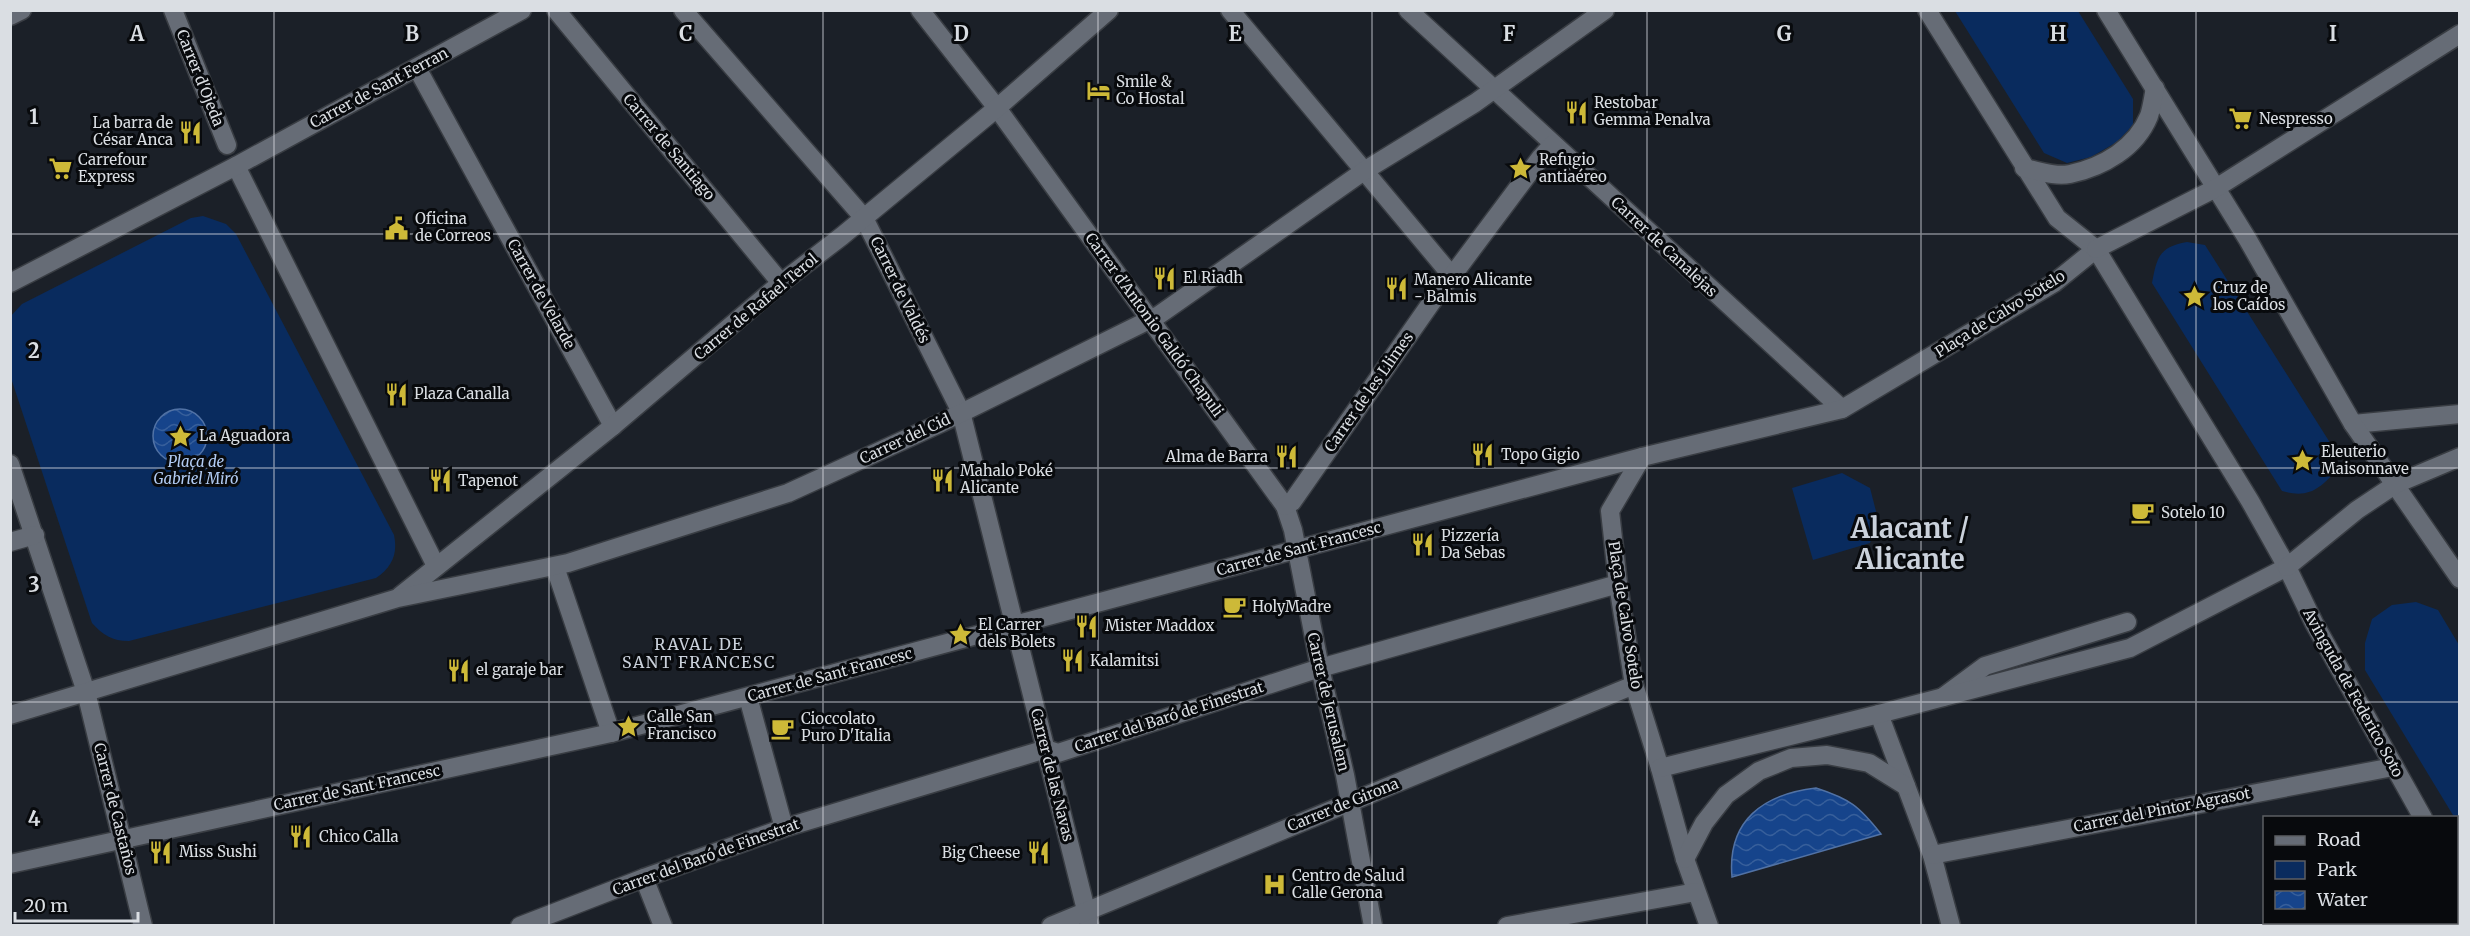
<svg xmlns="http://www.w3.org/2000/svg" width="2470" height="936" font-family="Merriweather,serif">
  <defs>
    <pattern id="water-waves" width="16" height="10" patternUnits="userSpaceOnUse" patternTransform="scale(1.5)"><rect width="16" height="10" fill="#16448b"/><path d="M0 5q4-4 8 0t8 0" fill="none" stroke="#375f9b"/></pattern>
  </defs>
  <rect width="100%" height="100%" fill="#1b2028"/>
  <!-- green -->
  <g fill="#092b5e">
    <polygon points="1955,11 2078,11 2133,99 2133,125 2117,142 2091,157 2067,163 2044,153"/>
    <path d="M203,216L226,224L236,234L394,535C398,554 392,567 376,578L129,641C112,641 103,635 92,623L11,378L10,317L22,304L191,218Z"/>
    <path d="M2187,242L2205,245L2334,449L2338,469C2320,488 2310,499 2282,491L2152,283C2157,257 2159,247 2187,242Z"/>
    <polygon points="1842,473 1870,488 1878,519 1870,543 1813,560 1792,488"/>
    <polygon points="2416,602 2438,610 2459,645 2459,825 2365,670 2365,643 2372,619 2392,605"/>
  </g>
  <!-- water -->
  <g fill="url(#water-waves)" stroke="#5172a5" stroke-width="1.5">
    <circle cx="180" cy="436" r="27"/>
    <path d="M1816,788C1850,799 1859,806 1881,834L1732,877C1727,820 1764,794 1816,788Z"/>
  </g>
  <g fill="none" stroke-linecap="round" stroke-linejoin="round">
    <defs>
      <g id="lane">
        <polyline points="2353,424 2460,414"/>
        <polyline points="1943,697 1985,666 2127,622"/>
      </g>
      <g id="street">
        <polyline points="173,10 227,145"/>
        <polyline points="556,10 781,283"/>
        <polyline points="683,10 864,218 961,412 1090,926"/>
        <polyline points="920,10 997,108 1285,506 1293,530 1320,668 1345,775 1373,926"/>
        <polyline points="1230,10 1452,276"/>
        <polyline points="1408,10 1842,409"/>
        <polyline points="10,16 22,10"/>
        <polyline points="417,68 613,426"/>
        <polyline points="236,166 436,566"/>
        <polyline points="10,283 236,166 522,10"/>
        <polyline points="1642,457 1610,511 1618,584 1634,685 1660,768 1685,859 1709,926"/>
        <polyline points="10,464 86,692 143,926"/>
        <polyline points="1285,506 1292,502 1445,283 1452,276 1541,157 1553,144"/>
        <polyline points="10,542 35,535"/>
        <polyline points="555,567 611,733"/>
        <polyline points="400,596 613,426 781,283 842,236 997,108 1109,10"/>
        <polyline points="748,697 784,828"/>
        <polyline points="1879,714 1932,855 1951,926"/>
        <polyline points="10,715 398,598 568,563 788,493 941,423 1159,315 1364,171 1475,103 1605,10"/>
        <polyline points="1660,768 1879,714 2130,648 2287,567"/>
        <polyline points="1932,855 2393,767"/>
        <polyline points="1685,859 1704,823 1726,795 1759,771 1791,758 1827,755 1869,763 1906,786"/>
        <polyline points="10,864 611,733 1642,457 1842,409 2054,283 2096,249"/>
        <polyline points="644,878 663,926"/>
        <polyline points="520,926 644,878 784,828 1046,749 1058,753 1320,668 1618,584"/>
        <polyline points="1051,926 1634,685"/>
        <polyline points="1507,926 1696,892"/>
      </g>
      <g id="secondary">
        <polyline points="1927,10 2057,218 2096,249 2250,501 2287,567 2314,623 2423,818"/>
        <polyline points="2106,10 2248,240 2353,424 2460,579"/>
        <path d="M2024,168C2039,171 2055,177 2070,174C2103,167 2136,148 2149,116C2152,107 2153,97 2155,88"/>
        <polyline points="2096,249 2216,188 2460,34"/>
        <polyline points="2287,567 2357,510 2396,484 2460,457"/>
        <polyline points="2456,875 2460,880"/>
      </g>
    </defs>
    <!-- lane casing -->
    <use href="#lane" stroke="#393d43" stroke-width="21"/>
    <!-- street casing -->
    <use href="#street" stroke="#393d43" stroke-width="21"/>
    <!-- secondary casing -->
    <use href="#secondary" stroke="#393d43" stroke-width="21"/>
    <!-- lane -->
    <use href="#lane" stroke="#666c76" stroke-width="18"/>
    <!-- street -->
    <use href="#street" stroke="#666c76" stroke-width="18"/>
    <!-- secondary -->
    <use href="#secondary" stroke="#666c76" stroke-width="18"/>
  </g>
  <!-- grid -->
  <path fill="none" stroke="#dadee3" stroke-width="1.5" stroke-opacity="0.55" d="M274,10V926M549,10V926M823,10V926M1098,10V926M1372,10V926M1647,10V926M1921,10V926M2196,10V926M10,234H2460M10,468H2460M10,702H2460"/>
  <!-- icons -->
  <defs>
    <symbol id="hotel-bare" viewBox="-9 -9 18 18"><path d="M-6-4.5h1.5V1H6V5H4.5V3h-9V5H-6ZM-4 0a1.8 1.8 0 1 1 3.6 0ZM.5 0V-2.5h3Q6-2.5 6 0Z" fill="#cdb938" stroke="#080a0d" stroke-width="2.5" paint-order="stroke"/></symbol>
    <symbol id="restaurant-bare" viewBox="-9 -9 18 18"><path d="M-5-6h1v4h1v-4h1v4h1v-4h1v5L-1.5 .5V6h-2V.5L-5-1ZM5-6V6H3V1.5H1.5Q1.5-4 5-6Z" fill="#cdb938" stroke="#080a0d" stroke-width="2.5" paint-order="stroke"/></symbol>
    <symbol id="supermarket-bare" viewBox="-9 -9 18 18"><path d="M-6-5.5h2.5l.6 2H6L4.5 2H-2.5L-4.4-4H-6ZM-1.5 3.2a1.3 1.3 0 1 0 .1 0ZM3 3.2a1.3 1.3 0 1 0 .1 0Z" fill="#cdb938" stroke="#080a0d" stroke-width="2.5" paint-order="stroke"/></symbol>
    <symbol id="sight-bare" viewBox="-9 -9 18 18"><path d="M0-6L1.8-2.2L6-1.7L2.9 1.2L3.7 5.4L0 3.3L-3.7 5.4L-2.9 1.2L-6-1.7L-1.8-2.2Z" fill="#cdb938" stroke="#080a0d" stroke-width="2.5" paint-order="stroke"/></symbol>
    <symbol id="civic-bare" viewBox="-9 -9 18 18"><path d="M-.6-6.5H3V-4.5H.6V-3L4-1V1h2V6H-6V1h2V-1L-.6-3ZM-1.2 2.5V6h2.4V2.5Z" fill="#cdb938" stroke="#080a0d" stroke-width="2.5" paint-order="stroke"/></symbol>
    <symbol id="cafe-bare" viewBox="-9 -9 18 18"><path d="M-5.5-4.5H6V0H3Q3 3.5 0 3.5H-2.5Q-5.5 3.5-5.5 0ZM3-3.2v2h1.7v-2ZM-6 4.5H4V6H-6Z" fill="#cdb938" stroke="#080a0d" stroke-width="2.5" paint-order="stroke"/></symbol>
    <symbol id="hospital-bare" viewBox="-9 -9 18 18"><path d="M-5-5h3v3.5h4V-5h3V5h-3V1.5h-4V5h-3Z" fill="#cdb938" stroke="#080a0d" stroke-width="2.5" paint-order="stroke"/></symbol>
  </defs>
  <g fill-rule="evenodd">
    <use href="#hotel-bare" x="1082" y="74" width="33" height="33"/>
    <use href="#restaurant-bare" x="1560" y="96" width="33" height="33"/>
    <use href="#supermarket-bare" x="2224" y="102" width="33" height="33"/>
    <use href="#restaurant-bare" x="174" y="116" width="33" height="33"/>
    <use href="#supermarket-bare" x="44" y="152" width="33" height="33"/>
    <use href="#sight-bare" x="1504" y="152" width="33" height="33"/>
    <use href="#civic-bare" x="380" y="212" width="33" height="33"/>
    <use href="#restaurant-bare" x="1148" y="262" width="33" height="33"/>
    <use href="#restaurant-bare" x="1380" y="272" width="33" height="33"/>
    <use href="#sight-bare" x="2178" y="280" width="33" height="33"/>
    <use href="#restaurant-bare" x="380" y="378" width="33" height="33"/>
    <use href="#sight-bare" x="164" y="420" width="33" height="33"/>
    <use href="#restaurant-bare" x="1466" y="438" width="33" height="33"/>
    <use href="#restaurant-bare" x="1270" y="440" width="33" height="33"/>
    <use href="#sight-bare" x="2286" y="444" width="33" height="33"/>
    <use href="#restaurant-bare" x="926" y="464" width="33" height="33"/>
    <use href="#restaurant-bare" x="424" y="464" width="33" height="33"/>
    <use href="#cafe-bare" x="2126" y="496" width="33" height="33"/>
    <use href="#restaurant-bare" x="1406" y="528" width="33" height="33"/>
    <use href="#cafe-bare" x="1218" y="590" width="33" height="33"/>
    <use href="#restaurant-bare" x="1070" y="610" width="33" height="33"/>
    <use href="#sight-bare" x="944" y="618" width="33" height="33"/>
    <use href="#restaurant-bare" x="1056" y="644" width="33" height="33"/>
    <use href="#restaurant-bare" x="442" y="654" width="33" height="33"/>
    <use href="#sight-bare" x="612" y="710" width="33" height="33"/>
    <use href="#cafe-bare" x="766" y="712" width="33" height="33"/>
    <use href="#restaurant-bare" x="284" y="820" width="33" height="33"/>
    <use href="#restaurant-bare" x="144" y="836" width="33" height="33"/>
    <use href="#restaurant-bare" x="1022" y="836" width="33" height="33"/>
    <use href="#hospital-bare" x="1258" y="868" width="33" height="33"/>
  </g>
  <g text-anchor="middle" stroke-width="6" stroke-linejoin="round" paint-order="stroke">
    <!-- street labels -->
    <g font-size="15" fill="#dadee3" stroke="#080a0d">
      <text transform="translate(200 78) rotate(68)" y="5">Carrer d'Ojeda</text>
      <text transform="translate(379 88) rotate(-28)" y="5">Carrer de Sant Ferran</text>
      <text transform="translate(669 147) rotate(50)" y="5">Carrer de Santiago</text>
      <text transform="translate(1664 247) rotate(43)" y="5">Carrer de Canalejas</text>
      <text transform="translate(900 290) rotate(64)" y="5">Carrer de Valdés</text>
      <text transform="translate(541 294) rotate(61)" y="5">Carrer de Velarde</text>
      <text transform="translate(756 307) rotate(-40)" y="5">Carrer de Rafael Terol</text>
      <text transform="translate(2000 314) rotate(-32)" y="5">Plaça de Calvo Sotelo</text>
      <text transform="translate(1154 325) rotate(54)" y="5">Carrer d'Antonio Galdó Chapuli</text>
      <text transform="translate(1369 392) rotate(-55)" y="5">Carrer de les Llimes</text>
      <text transform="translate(905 439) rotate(-25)" y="5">Carrer del Cid</text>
      <text transform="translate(1299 549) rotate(-15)" y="5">Carrer de Sant Francesc</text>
      <text transform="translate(1625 615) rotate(81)" y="5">Plaça de Calvo Sotelo</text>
      <text transform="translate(830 675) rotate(-15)" y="5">Carrer de Sant Francesc</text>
      <text transform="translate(2353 693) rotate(61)" y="5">Avinguda de Federico Soto</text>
      <text transform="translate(1328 702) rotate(77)" y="5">Carrer de Jerusalem</text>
      <text transform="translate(1169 717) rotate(-18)" y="5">Carrer del Baró de Finestrat</text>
      <text transform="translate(1052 775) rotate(76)" y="5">Carrer de las Navas</text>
      <text transform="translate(357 788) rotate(-12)" y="5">Carrer de Sant Francesc</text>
      <text transform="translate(1343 805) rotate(-22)" y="5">Carrer de Girona</text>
      <text transform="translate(115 809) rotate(76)" y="5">Carrer de Castaños</text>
      <text transform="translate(2162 810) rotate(-11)" y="5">Carrer del Pintor Agrasot</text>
      <text transform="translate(706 857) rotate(-20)" y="5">Carrer del Baró de Finestrat</text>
    </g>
    <!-- poi labels -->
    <g font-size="15" fill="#dadee3" stroke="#080a0d" text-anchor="start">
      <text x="1116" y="87">Smile &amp;<tspan x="1116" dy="17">Co Hostal</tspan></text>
      <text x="1594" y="108">Restobar<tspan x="1594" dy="17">Gemma Penalva</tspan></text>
      <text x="2259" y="124">Nespresso</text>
      <text x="173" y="128" text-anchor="end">La barra de<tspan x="173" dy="17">César Anca</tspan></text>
      <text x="78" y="165">Carrefour<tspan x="78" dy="17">Express</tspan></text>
      <text x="1539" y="165">Refugio<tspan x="1539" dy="17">antiaéreo</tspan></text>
      <text x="415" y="224">Oficina<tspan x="415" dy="17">de Correos</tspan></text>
      <text x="1183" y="283">El Riadh</text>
      <text x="1414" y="285">Manero Alicante<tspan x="1414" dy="17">- Balmis</tspan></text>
      <text x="2213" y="293">Cruz de<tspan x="2213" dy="17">los Caídos</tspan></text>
      <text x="414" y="399">Plaza Canalla</text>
      <text x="199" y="441">La Aguadora</text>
      <text x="2321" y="457">Eleuterio<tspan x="2321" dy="17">Maisonnave</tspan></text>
      <text x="1501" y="460">Topo Gigio</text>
      <text x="1268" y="462" text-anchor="end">Alma de Barra</text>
      <text x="960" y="476">Mahalo Poké<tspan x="960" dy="17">Alicante</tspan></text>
      <text x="458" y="486">Tapenot</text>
      <text x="2161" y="518">Sotelo 10</text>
      <text x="1441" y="541">Pizzería<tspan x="1441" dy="17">Da Sebas</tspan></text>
      <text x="1252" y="612">HolyMadre</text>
      <text x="978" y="630">El Carrer<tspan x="978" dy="17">dels Bolets</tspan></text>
      <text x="1105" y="631">Mister Maddox</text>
      <text x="1090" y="666">Kalamitsi</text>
      <text x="476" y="675">el garaje bar</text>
      <text x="647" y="722">Calle San<tspan x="647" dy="17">Francisco</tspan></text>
      <text x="801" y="724">Cioccolato<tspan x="801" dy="17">Puro D'Italia</tspan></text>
      <text x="319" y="842">Chico Calla</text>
      <text x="179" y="857">Miss Sushi</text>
      <text x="1020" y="858" text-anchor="end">Big Cheese</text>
      <text x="1292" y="881">Centro de Salud<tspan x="1292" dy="17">Calle Gerona</tspan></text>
    </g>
    <!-- park labels -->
    <g font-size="15" font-style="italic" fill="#b2ccf4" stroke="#080a0d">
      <text x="196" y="467">Plaça de<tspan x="196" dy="17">Gabriel Miró</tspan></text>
    </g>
    <!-- neighbourhood labels -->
    <g font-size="16" letter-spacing="1.5" fill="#cad1db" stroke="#080a0d">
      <text x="699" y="650">RAVAL DE<tspan x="699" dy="18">SANT FRANCESC</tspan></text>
    </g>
    <!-- town labels -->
    <g font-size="27" font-weight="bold" fill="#cad1db" stroke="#080a0d">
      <text x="1910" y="538">Alacant /<tspan x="1910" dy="31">Alicante</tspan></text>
    </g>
  </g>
  <g font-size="20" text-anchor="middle" font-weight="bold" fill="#dadee3" stroke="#080a0d" stroke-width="6" stroke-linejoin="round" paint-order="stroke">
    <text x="137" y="41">A</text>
    <text x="412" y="41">B</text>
    <text x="686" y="41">C</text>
    <text x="961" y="41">D</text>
    <text x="1235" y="41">E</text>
    <text x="1509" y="41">F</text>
    <text x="1784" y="41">G</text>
    <text x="2058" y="41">H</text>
    <text x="2333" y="41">I</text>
    <text x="34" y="124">1</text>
    <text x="34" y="358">2</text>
    <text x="34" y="592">3</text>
    <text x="34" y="826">4</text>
  </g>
  <!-- border -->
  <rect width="2470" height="936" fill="none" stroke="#dadee3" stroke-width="24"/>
  <!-- legend -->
  <rect x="2263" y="816" width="195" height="108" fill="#080a0d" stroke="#5c5f63" stroke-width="1.5"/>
  <rect x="2275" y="836" width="30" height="9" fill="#666c76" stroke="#5c5f63" stroke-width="1.5"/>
  <text x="2317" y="846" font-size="18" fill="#dadee3">Road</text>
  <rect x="2275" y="861" width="30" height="18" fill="#092b5e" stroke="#5c5f63" stroke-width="1.5"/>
  <text x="2317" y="876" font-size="18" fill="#dadee3">Park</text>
  <rect x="2275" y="891" width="30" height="18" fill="url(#water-waves)" stroke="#5c5f63" stroke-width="1.5"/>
  <text x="2317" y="906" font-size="18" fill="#dadee3">Water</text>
  <!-- scale -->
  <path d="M15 912v9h123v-9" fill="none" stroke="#dadee3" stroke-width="3"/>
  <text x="24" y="912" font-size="18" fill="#dadee3" stroke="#080a0d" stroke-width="4.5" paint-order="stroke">20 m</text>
</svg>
